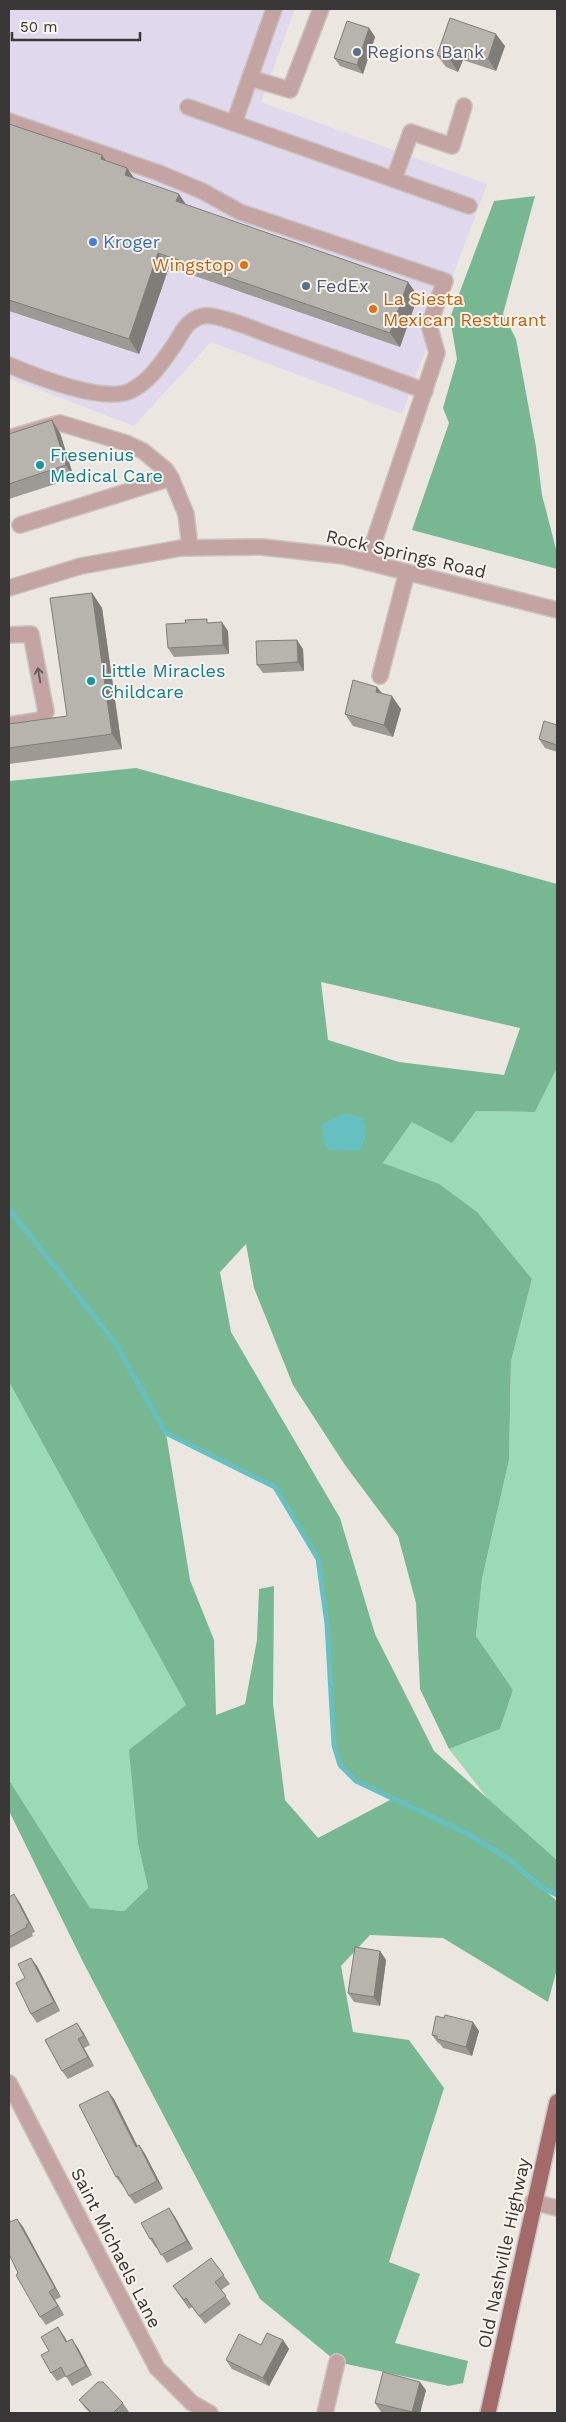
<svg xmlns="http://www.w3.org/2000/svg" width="566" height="2422" font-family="'Work Sans',sans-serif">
  <rect width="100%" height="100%" fill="#ebe6e0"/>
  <!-- commercial -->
  <polygon fill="#e0d9ee" points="9,9 295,9 261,102 487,184 402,414 211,342 134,426 9,378"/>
  <!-- green -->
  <g fill="#9adab5">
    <polygon points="557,1068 557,1860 488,1799 449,1749 500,1729 513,1690 476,1636 482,1579 509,1460 511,1361 532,1279 476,1212 383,1163 412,1122 476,1111 535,1112"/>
    <polygon points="9,1382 186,1705 130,1750 138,1844 148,1888 124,1911 90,1908 9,1780"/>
  </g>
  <!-- forest -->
  <g fill="#77b893" fill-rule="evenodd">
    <polygon points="535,196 503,314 516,339 536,447 542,495 557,553 557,569 412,530 449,423 443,408 457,359 450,318 494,201"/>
    <path d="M136,768L557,884V1068L535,1112L476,1111L452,1143L412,1122L383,1163L439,1184L477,1212L532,1279L511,1361L509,1460L482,1579L476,1636L513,1690L500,1729L449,1749L420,1689L416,1603L398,1536L345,1465L293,1385L254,1288L246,1244L220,1272L231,1332L340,1518L375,1634L434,1751L557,1860V1895L543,1889L557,1901V1969L548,2002L443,1938L370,1935L341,1966L353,2032L409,2040L444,2088L389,2262L420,2274L395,2343L468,2361L463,2383L449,2386L337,2362L260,2299L83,1962L9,1811V1780L90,1908L124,1911L148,1888L138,1844L129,1750L186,1705L9,1382V781ZM321,982L520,1028L504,1075L399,1062L328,1040ZM166,1433L275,1487L318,1559L327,1624L334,1745L340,1765L356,1781L392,1799L318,1838L285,1800L273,1704L274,1586L259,1589L257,1640L245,1704L216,1715L214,1640L190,1580Z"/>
  </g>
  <!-- water -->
  <path fill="#66c0c2" d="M345,1113L363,1118C368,1129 366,1141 359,1151L330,1150L324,1144L322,1124Z"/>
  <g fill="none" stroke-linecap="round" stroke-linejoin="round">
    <!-- stream -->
    <polyline stroke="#66c0c2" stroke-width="5" points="9,1209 114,1341 166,1433 275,1487 318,1559 327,1624 334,1745 340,1765 356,1781 468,1834 510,1860 541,1887 557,1895"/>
    <defs>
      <g id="minor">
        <polyline points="250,78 290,90 321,9"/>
        <polyline points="188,107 469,206"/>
        <polyline points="9,121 159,173 202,191 240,212 445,281 429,325 437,353 367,562"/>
        <polyline points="234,123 274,9"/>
        <polyline points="394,179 411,132 452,146 464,106"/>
        <path d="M9,365C35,376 106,405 132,390C152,379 162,362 175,344C182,332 188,319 203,316C216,313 261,332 275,337C325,355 375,372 425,391"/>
        <polyline points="9,438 60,423 126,443 143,451 166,470 171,478"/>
        <polyline points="20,525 171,478 186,514 190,548"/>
        <polyline points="9,588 81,566 181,548 262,547 343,556 557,610"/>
        <polyline points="9,635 31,634 46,712 41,720 9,725"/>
        <polyline points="380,676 407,572"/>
        <polyline points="9,2083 157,2368 192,2403 210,2413"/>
        <polyline points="533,2202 557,2208"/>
        <polyline points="325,2413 337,2362"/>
      </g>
      <polyline id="major" points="488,2413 557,2102"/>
    </defs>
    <!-- minor casing -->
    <use href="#minor" stroke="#c8c3be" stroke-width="18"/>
    <!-- major casing -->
    <use href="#major" stroke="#c8c3be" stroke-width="18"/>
    <!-- minor -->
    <use href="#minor" stroke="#c4a4a2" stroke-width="15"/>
    <!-- major -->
    <use href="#major" stroke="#a36a69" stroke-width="15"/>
  </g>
  <!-- wall -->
  <g fill="#9d9a95">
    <polygon points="450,18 505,46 496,71 463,60 458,72 446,67 437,55"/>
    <polygon points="369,28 375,37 363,74 340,66 334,58"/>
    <polygon points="9,124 102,155 106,161 127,168 135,179 186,205 408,282 418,296 400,347 169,267 139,354 9,311"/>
    <polygon points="60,433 74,478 9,499 9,434"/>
    <polygon points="92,593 102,608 122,749 9,764 9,724 67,716"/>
    <polygon points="228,631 229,654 174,657 168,648"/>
    <polygon points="303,649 304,671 263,673 257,665"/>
    <polygon points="377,687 382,693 401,709 393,737 353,726 345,714"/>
    <polygon points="557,725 557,752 545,748 539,739"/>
    <polygon points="9,1897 20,1903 35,1932 32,1933 33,1936 9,1949"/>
    <polygon points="380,1951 386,1960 380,2006 354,2002 348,1993"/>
    <polygon points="37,1966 60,2011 37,2023 31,2014 25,1978"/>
    <polygon points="479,2031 472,2056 443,2048 440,2044 438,2043 432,2035"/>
    <polygon points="83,2032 90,2045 84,2048 94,2066 68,2079 62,2071 45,2040"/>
    <polygon points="114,2099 137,2146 139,2145 145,2154 163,2189 135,2204 129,2196 123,2185 122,2185 116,2177"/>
    <polygon points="169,2208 175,2217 193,2249 167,2263 157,2247 156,2248 150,2239"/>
    <polygon points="9,2216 11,2222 17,2219 23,2227 61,2297 55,2300 64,2315 46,2325 40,2317 10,2256 9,2257"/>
    <polygon points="211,2258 230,2284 221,2290 231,2304 205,2324 192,2307 189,2309 173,2286"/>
    <polygon points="64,2336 67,2341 78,2348 92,2375 72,2386 66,2376 57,2381 51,2373 49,2351"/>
    <polygon points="283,2340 289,2349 269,2386 232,2369 226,2360 261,2345"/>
    <polygon points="426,2390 420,2413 388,2413 381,2412 375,2403"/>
    <polygon points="79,2400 123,2403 129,2412 128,2413 90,2413 85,2408"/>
  </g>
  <!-- shaded-wall -->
  <g fill="#807d79">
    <polygon points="369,28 375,37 363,74 357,65"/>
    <polygon points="496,34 505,46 496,71 488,59"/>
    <polygon points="454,47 463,60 458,72 450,60"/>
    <polygon points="102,155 112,170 101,159"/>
    <polygon points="127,168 137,183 125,175"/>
    <polygon points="179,194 189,209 176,201"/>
    <polygon points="158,253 169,267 139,354 129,339"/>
    <polygon points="408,282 418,296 400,347 390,333"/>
    <polygon points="52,420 60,433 74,478 66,465"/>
    <polygon points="92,593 102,608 122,749 112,734"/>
    <polygon points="222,622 228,631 229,654 223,645"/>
    <polygon points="297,640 303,649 304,671 298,662"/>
    <polygon points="377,687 386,700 376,692"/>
    <polygon points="392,696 401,709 393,737 384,725"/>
    <polygon points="14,1894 20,1903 35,1932 29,1923"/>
    <polygon points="380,1951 386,1960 380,2006 374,1997"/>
    <polygon points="31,1958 37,1966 60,2011 54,2002"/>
    <polygon points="473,2022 479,2031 472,2056 466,2047"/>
    <polygon points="77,2023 83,2032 90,2045 84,2036"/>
    <polygon points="78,2039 84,2048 94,2066 88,2057"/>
    <polygon points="108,2091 114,2099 142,2155 136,2147"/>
    <polygon points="139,2145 145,2154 163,2189 157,2181"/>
    <polygon points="169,2208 175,2217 193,2249 187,2241"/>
    <polygon points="17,2219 23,2227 61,2297 55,2288"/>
    <polygon points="49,2292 55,2300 64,2315 58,2306"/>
    <polygon points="58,2327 64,2336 72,2351 66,2342"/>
    <polygon points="72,2339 78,2348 92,2375 86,2366"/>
    <polygon points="283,2340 289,2349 269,2386 263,2378"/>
    <polygon points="420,2382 426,2390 420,2413 413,2413 412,2412"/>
  </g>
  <!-- building -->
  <g fill="#b7b3ad" stroke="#807d79">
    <polygon points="450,18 496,34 488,59 454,47 450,60 437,55"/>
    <polygon points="347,21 369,28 357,65 334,58"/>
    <polygon points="9,124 102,155 101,159 127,168 125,175 179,194 176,201 408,282 390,333 158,253 129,339 9,300"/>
    <polygon points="52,420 66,465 9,484 9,434"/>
    <polygon points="92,593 112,734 9,748 9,724 67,716 50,598"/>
    <polygon points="207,619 207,623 222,622 223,645 168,648 166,624 186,623 185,620"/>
    <polygon points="297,640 298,662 257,665 256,641"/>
    <polygon points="353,680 377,687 376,692 392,696 384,725 345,714"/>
    <polygon points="544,721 557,725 557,745 539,739"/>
    <polygon points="14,1894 29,1923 26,1925 27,1927 9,1937 9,1897"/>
    <polygon points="355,1947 380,1951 374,1997 348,1993"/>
    <polygon points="31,1958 54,2002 31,2014 16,1983 25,1978 18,1964"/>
    <polygon points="445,2015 473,2022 466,2047 437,2039 437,2036 432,2035 436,2016 444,2018"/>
    <polygon points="77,2023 84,2036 78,2039 88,2057 62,2071 45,2040"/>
    <polygon points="108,2091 136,2147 139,2145 157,2181 129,2196 118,2176 116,2177 79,2105"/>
    <polygon points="169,2208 187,2241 161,2255 152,2238 150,2239 141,2223"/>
    <polygon points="17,2219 55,2288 49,2292 58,2306 40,2317 16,2275 18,2273 9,2254 9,2220 10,2222"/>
    <polygon points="211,2258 224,2275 215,2282 226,2296 199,2316 186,2298 184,2300 173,2286"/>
    <polygon points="58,2327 66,2342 72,2339 86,2366 66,2377 61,2367 51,2373 41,2355 49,2351 41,2337"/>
    <polygon points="267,2333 283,2340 263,2378 226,2360 239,2334 261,2345"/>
    <polygon points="383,2372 420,2382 412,2412 375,2403"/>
    <polygon points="98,2382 103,2382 123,2403 113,2413 92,2413 79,2400"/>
  </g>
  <!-- one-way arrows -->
  <defs><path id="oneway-shaft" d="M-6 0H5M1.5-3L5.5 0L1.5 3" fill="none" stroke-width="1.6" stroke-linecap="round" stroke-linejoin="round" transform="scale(1.25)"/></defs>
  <use stroke="#6a5e5c" href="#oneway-shaft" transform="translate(39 675) rotate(-100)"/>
  <!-- markers -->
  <g fill="#5c6f8a" stroke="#f8f3ed" stroke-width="2">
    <circle cx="357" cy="52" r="5"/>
    <circle cx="306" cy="286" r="5"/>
  </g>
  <circle fill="#3f7fe0" stroke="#f8f3ed" stroke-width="2" cx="93" cy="242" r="5"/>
  <g fill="#e8710a" stroke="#f8f3ed" stroke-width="2">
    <circle cx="244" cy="265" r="5"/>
    <circle cx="373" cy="309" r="5"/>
  </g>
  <g fill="#0f9aa8" stroke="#f8f3ed" stroke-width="2">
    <circle cx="40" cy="465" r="5"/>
    <circle cx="91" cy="681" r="5"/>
  </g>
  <g text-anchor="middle" stroke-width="4" stroke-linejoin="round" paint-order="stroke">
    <!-- service labels -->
    <g font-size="18" fill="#4e5e75" stroke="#f8f3ed" text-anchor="start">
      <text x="367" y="58">Regions Bank</text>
      <text x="316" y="292">FedEx</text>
    </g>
    <!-- shop labels -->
    <g font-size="18" fill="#366cbe" stroke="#f8f3ed" text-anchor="start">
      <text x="103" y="248">Kroger</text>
    </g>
    <!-- food labels -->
    <g font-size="18" fill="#c56008" stroke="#f8f3ed" text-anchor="end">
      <text x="234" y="271">Wingstop</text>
      <text x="383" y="305" text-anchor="start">La Siesta<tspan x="383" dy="21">Mexican Resturant</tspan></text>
    </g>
    <!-- culture labels -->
    <g font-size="18" fill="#0d838f" stroke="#f8f3ed" text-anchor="start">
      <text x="50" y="461">Fresenius<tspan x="50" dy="21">Medical Care</tspan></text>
      <text x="101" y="677">Little Miracles<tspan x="101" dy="21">Childcare</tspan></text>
    </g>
    <!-- street labels -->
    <g font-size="18" fill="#3a3836" stroke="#f8f3ed">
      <text transform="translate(406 554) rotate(13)" y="6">Rock Springs Road</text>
      <text transform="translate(116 2248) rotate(63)" y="6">Saint Michaels Lane</text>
      <text transform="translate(504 2253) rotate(-78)" y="6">Old Nashville Highway</text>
    </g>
  </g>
  <!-- border -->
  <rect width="566" height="2422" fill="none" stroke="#3a3836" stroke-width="20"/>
  <!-- scale -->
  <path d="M12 32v8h128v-8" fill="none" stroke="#3a3836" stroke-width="2.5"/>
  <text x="20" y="32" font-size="15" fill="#3a3836" stroke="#f8f3ed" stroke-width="4" paint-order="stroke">50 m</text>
</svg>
